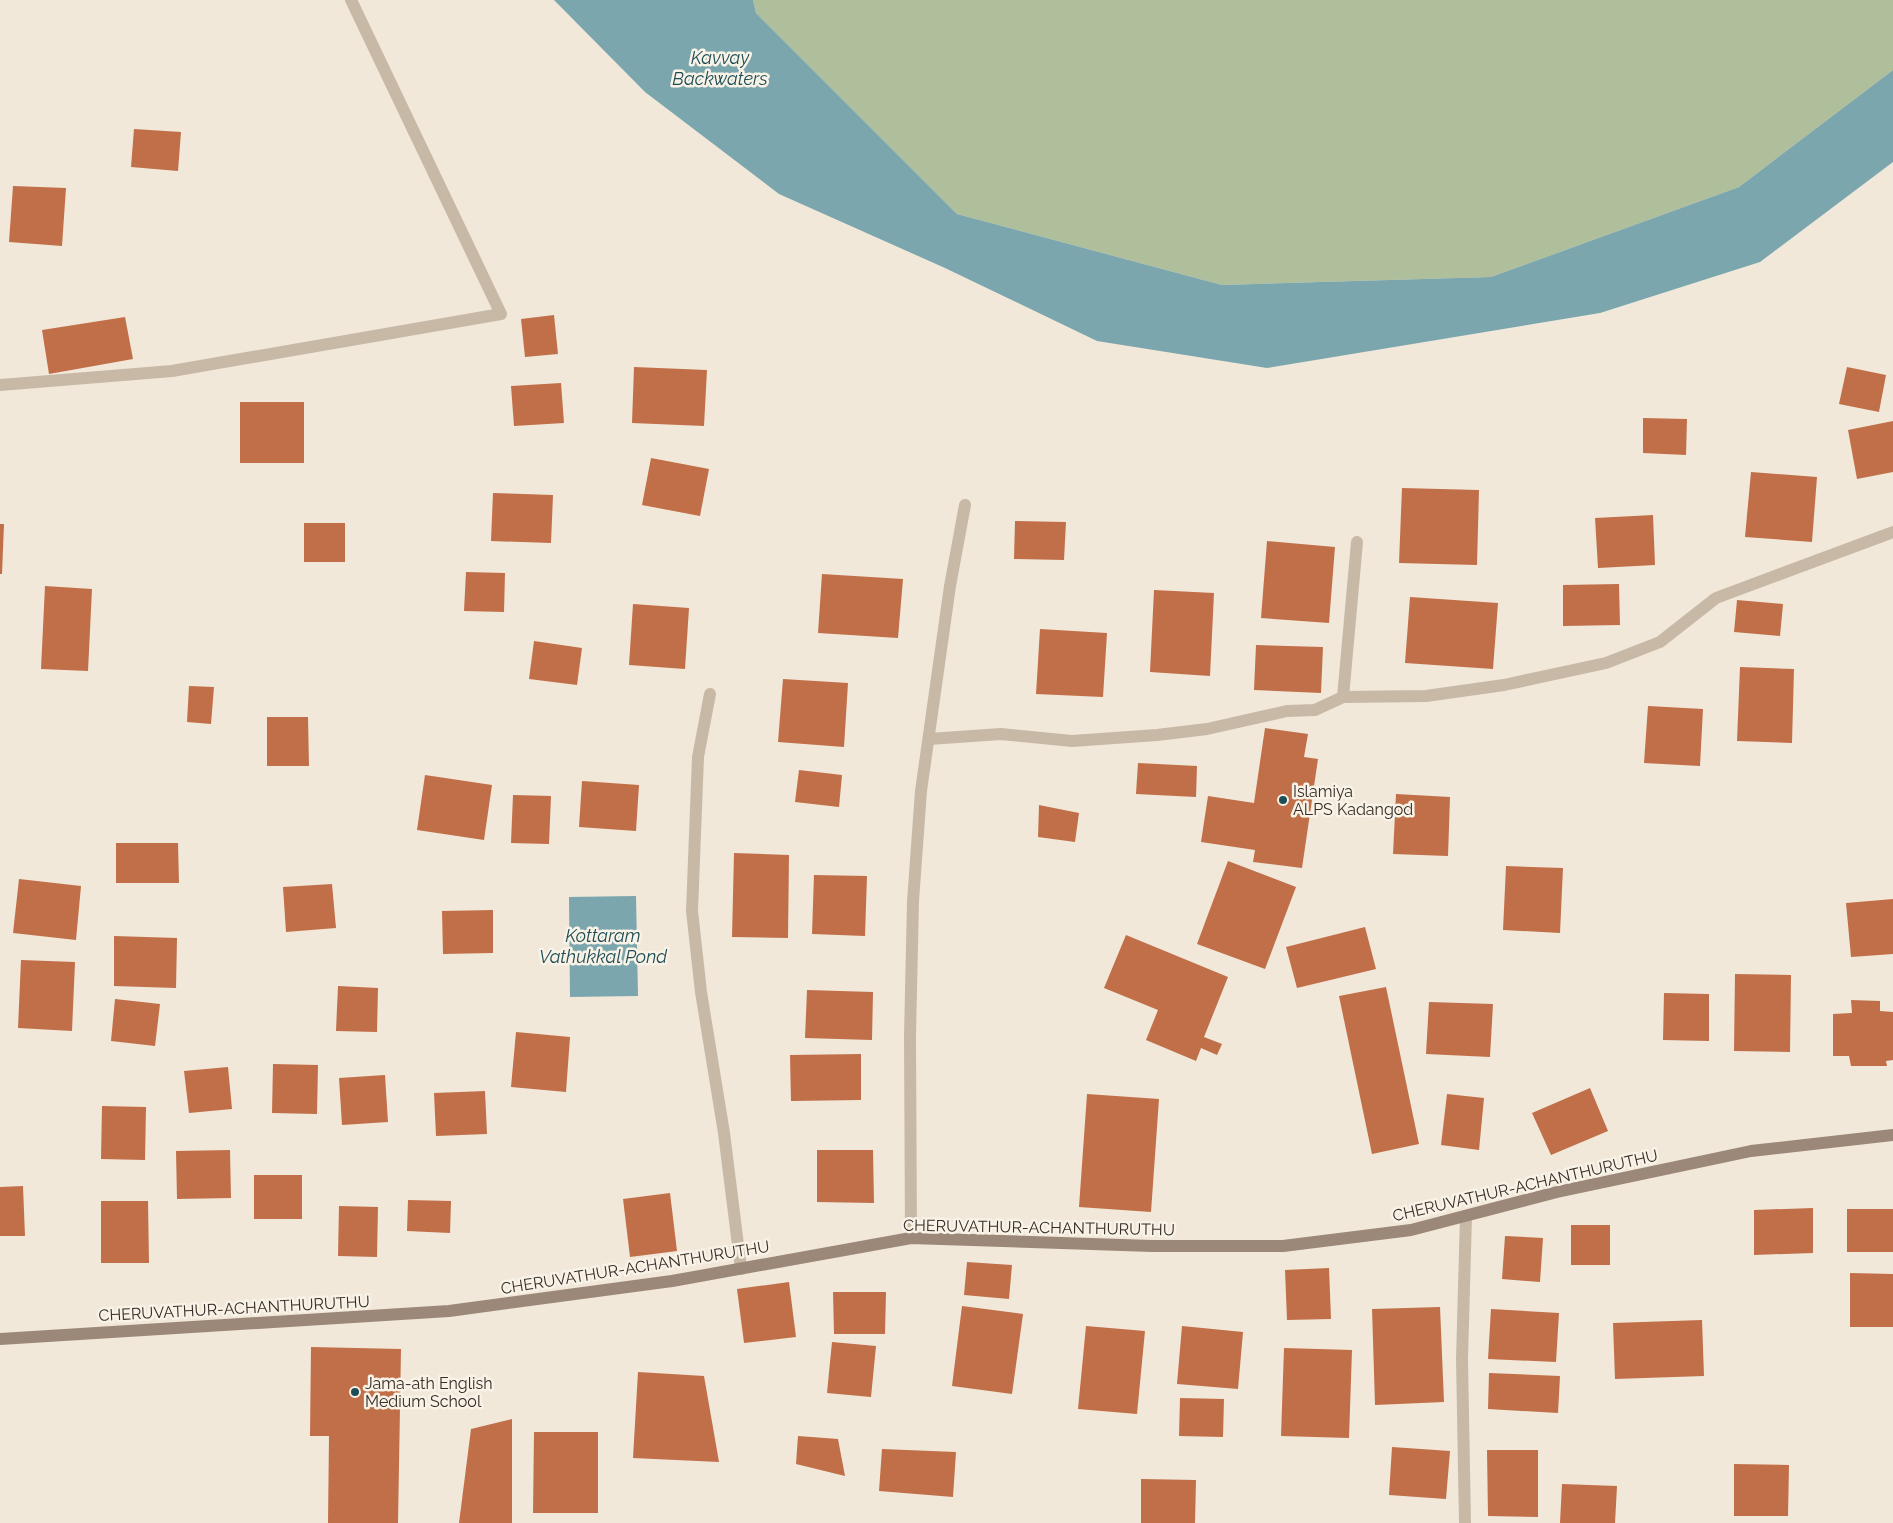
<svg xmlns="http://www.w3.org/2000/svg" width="1893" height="1523" font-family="Raleway,sans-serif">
  <rect width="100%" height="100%" fill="#f1e8da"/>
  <!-- green -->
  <polygon fill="#b0bf9b" points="753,0 1893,0 1893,70 1739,187 1491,277 1222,285 957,214 756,13"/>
  <!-- water -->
  <g fill="#7ba6ad">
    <polygon points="554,0 753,0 756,13 957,214 1222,285 1491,277 1739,187 1893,70 1893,162 1760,262 1600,313 1267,368 1097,341 945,268 779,194 645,92"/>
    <polygon points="636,896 638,996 570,997 569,897"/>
  </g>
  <!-- building -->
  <g fill="#c16f48">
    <polygon points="134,129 181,132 178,171 131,167"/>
    <polygon points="13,186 66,188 62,246 9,242"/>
    <polygon points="554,315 558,354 525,357 521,319"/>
    <polygon points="125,317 133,359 49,374 42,330"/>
    <polygon points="634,367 707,370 704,426 632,423"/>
    <polygon points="1847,367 1886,375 1879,412 1839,404"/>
    <polygon points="561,383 564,423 514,426 511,386"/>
    <rect x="240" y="402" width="64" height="61"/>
    <polygon points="1643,418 1687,419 1686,455 1643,453"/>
    <polygon points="1893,421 1893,472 1857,479 1848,430"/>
    <polygon points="651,458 709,469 700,516 642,505"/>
    <polygon points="1751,472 1817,477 1812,542 1745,537"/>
    <polygon points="1402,488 1479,490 1477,565 1399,563"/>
    <polygon points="493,493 553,495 551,543 491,541"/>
    <polygon points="1653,515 1655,565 1598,568 1595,518"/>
    <polygon points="1015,521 1066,522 1064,560 1014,559"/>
    <rect x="304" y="523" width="41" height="39"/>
    <polygon points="0,524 4,524 2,574 0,574"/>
    <polygon points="1267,541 1335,547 1329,623 1261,618"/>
    <polygon points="466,572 505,573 504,612 464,611"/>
    <polygon points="822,574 903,579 898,638 818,633"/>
    <polygon points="1619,584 1620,625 1563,626 1563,585"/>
    <polygon points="45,586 92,589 88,671 41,669"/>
    <polygon points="1154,590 1214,593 1210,676 1150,672"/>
    <polygon points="1410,597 1498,603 1493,669 1405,663"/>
    <polygon points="1737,600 1783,604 1780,636 1734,632"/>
    <polygon points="633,604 689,608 685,669 629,665"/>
    <polygon points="1040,629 1107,633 1103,697 1036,694"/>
    <polygon points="534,641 582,648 577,685 529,679"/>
    <polygon points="1256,645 1323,647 1321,693 1254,690"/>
    <polygon points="1740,667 1794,669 1792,743 1737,741"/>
    <polygon points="783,679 848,683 844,747 778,742"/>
    <polygon points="189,686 214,687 211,724 187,722"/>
    <polygon points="1648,706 1703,709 1700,766 1644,763"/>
    <polygon points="267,717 308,717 309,766 267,766"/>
    <polygon points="1265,728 1308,734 1304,757 1318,759 1302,868 1253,862 1255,850 1201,842 1208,796 1254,803"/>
    <polygon points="1138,763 1197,766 1196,797 1136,794"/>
    <polygon points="799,770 842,775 839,807 795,802"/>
    <polygon points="425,775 492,785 484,840 417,830"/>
    <polygon points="582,781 639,785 636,831 579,827"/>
    <polygon points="1396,794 1450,797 1448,856 1393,854"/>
    <polygon points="513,795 551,796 549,844 511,843"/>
    <polygon points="1039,805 1079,813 1075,842 1038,837"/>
    <polygon points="116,843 178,843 179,883 116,883"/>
    <polygon points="734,853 789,855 788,938 732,937"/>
    <polygon points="1228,861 1296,887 1265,969 1197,944"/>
    <polygon points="1506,866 1563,868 1560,933 1503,930"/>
    <polygon points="814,875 867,876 865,936 812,934"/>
    <polygon points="19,879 81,886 76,940 13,933"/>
    <polygon points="332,884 336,928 286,932 283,887"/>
    <polygon points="1893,899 1893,954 1851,957 1846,903"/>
    <polygon points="493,910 493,953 443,954 442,911"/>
    <polygon points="1365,927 1376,969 1297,988 1286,947"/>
    <polygon points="1126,935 1228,977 1204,1037 1222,1044 1217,1055 1201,1048 1196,1061 1146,1040 1158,1010 1104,988"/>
    <polygon points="114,936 177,938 176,988 114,986"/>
    <polygon points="21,960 75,962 72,1031 18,1028"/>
    <polygon points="1735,974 1791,975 1790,1052 1734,1051"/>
    <polygon points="338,986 378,988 377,1032 336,1031"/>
    <polygon points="1386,987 1419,1144 1372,1154 1339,996"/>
    <polygon points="807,990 873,992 872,1040 805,1038"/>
    <polygon points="1664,993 1709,994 1709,1041 1663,1040"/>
    <polygon points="115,999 160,1004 155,1046 111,1041"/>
    <polygon points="1851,1000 1880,1001 1880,1011 1893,1012 1893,1060 1886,1061 1887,1066 1851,1066 1849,1056 1833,1056 1833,1014 1852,1013"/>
    <polygon points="1429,1002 1493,1004 1490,1057 1426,1054"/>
    <polygon points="516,1032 570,1037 566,1092 511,1087"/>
    <polygon points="861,1054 861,1100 791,1101 790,1055"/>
    <polygon points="273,1064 318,1065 317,1114 272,1113"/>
    <polygon points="228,1067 232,1109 189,1113 184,1071"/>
    <polygon points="385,1075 388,1122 342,1125 339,1078"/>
    <polygon points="1590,1088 1608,1131 1551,1155 1532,1113"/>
    <polygon points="485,1091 487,1134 436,1136 434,1093"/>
    <polygon points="1087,1094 1159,1099 1151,1212 1079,1207"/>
    <polygon points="1447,1094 1484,1098 1479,1150 1441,1145"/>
    <polygon points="102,1106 146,1107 145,1160 101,1159"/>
    <polygon points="230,1150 231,1198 177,1199 176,1151"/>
    <polygon points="817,1150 873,1150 874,1203 817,1202"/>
    <rect x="254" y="1175" width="48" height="44"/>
    <polygon points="23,1186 25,1236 0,1236 0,1187"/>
    <polygon points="670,1193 677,1251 630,1257 623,1199"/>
    <polygon points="408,1200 451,1201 450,1233 407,1231"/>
    <polygon points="101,1201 148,1201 149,1263 101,1263"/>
    <polygon points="339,1206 378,1207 377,1257 338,1256"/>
    <polygon points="1813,1208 1813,1253 1754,1255 1754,1210"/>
    <rect x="1847" y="1209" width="46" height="43"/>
    <rect x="1571" y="1225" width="39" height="40"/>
    <polygon points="1505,1236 1543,1238 1540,1282 1502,1279"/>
    <polygon points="967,1262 1012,1265 1009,1299 964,1295"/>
    <polygon points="1329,1268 1331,1319 1287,1320 1285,1270"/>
    <polygon points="1850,1273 1893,1274 1893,1327 1850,1327"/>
    <polygon points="789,1282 796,1337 744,1343 737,1289"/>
    <polygon points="833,1292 886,1292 885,1334 834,1334"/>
    <polygon points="962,1306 1023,1314 1012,1394 952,1386"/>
    <polygon points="1440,1307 1444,1402 1375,1405 1372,1309"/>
    <polygon points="1491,1309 1559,1313 1556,1362 1488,1359"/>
    <polygon points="1702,1320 1704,1376 1615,1379 1613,1323"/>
    <polygon points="1086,1326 1145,1331 1137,1414 1078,1409"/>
    <polygon points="1182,1326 1243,1332 1238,1389 1177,1384"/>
    <polygon points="832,1342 876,1346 871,1397 827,1393"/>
    <polygon points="311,1347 401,1349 398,1523 328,1523 329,1436 310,1436"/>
    <polygon points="1284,1348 1352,1350 1349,1438 1281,1436"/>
    <polygon points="638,1372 704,1376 719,1462 633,1458"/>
    <polygon points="1489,1373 1560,1376 1558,1413 1488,1409"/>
    <polygon points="1180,1398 1224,1399 1223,1437 1179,1436"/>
    <polygon points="512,1419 512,1523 459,1523 471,1429"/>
    <polygon points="534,1432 598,1432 598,1513 533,1513"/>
    <polygon points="798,1436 838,1439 845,1476 796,1464"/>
    <polygon points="1392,1447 1450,1451 1446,1499 1389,1495"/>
    <polygon points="882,1449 956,1452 953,1497 879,1491"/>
    <polygon points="1487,1450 1538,1450 1538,1517 1488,1516"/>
    <polygon points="1734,1464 1789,1465 1788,1516 1734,1516"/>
    <polygon points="1141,1479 1196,1480 1195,1523 1141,1523"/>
    <polygon points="1562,1484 1617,1486 1615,1523 1560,1523"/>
  </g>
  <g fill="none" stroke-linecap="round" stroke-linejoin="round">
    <!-- street -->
    <g stroke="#c8b9a7" stroke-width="12">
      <polyline points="0,385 172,371 501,314 351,0"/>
      <polyline points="710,694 698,757 692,911 701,992 724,1133 741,1269"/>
      <polyline points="1343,697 1426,696 1504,685 1606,663 1660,642 1716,598 1893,532"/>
      <polyline points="929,739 1001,734 1072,741 1157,735 1207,729 1287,711 1315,710 1343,697 1357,542"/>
      <polyline points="911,1238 910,1036 913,901 921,791 950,586 965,505"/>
      <polyline points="1465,1523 1462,1359 1466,1216"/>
    </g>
    <!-- secondary -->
    <polyline stroke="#9c8878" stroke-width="12" points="0,1339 449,1311 672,1281 911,1238 1152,1246 1283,1246 1411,1230 1557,1192 1751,1151 1893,1135"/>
  </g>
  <!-- markers -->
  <g fill="#1e4d55" stroke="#f8f2e7" stroke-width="2">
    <circle cx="1283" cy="800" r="5"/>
    <circle cx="355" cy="1392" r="5"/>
  </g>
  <g text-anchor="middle" stroke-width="5" stroke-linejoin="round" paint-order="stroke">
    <!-- poi labels -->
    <g font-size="16" fill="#352d27" stroke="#f8f2e7" text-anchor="start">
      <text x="1293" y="797">Islamiya<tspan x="1293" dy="18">ALPS Kadangod</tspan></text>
      <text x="365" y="1389">Jama-ath English<tspan x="365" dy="18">Medium School</tspan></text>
    </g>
    <!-- street labels -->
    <g font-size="16" fill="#352d27" stroke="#f8f2e7">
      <text transform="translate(1525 1185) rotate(-13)" y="6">CHERUVATHUR-ACHANTHURUTHU</text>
      <text transform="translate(1039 1227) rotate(1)" y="6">CHERUVATHUR-ACHANTHURUTHU</text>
      <text transform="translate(635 1267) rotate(-9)" y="6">CHERUVATHUR-ACHANTHURUTHU</text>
      <text transform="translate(234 1308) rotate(-3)" y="6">CHERUVATHUR-ACHANTHURUTHU</text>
    </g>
    <!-- water labels -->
    <g font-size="18" font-style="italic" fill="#1e4d55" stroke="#f8f2e7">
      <text x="720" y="64">Kavvay<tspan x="720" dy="21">Backwaters</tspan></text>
      <text x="603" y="942">Kottaram<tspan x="603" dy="21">Vathukkal Pond</tspan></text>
    </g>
  </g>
</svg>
